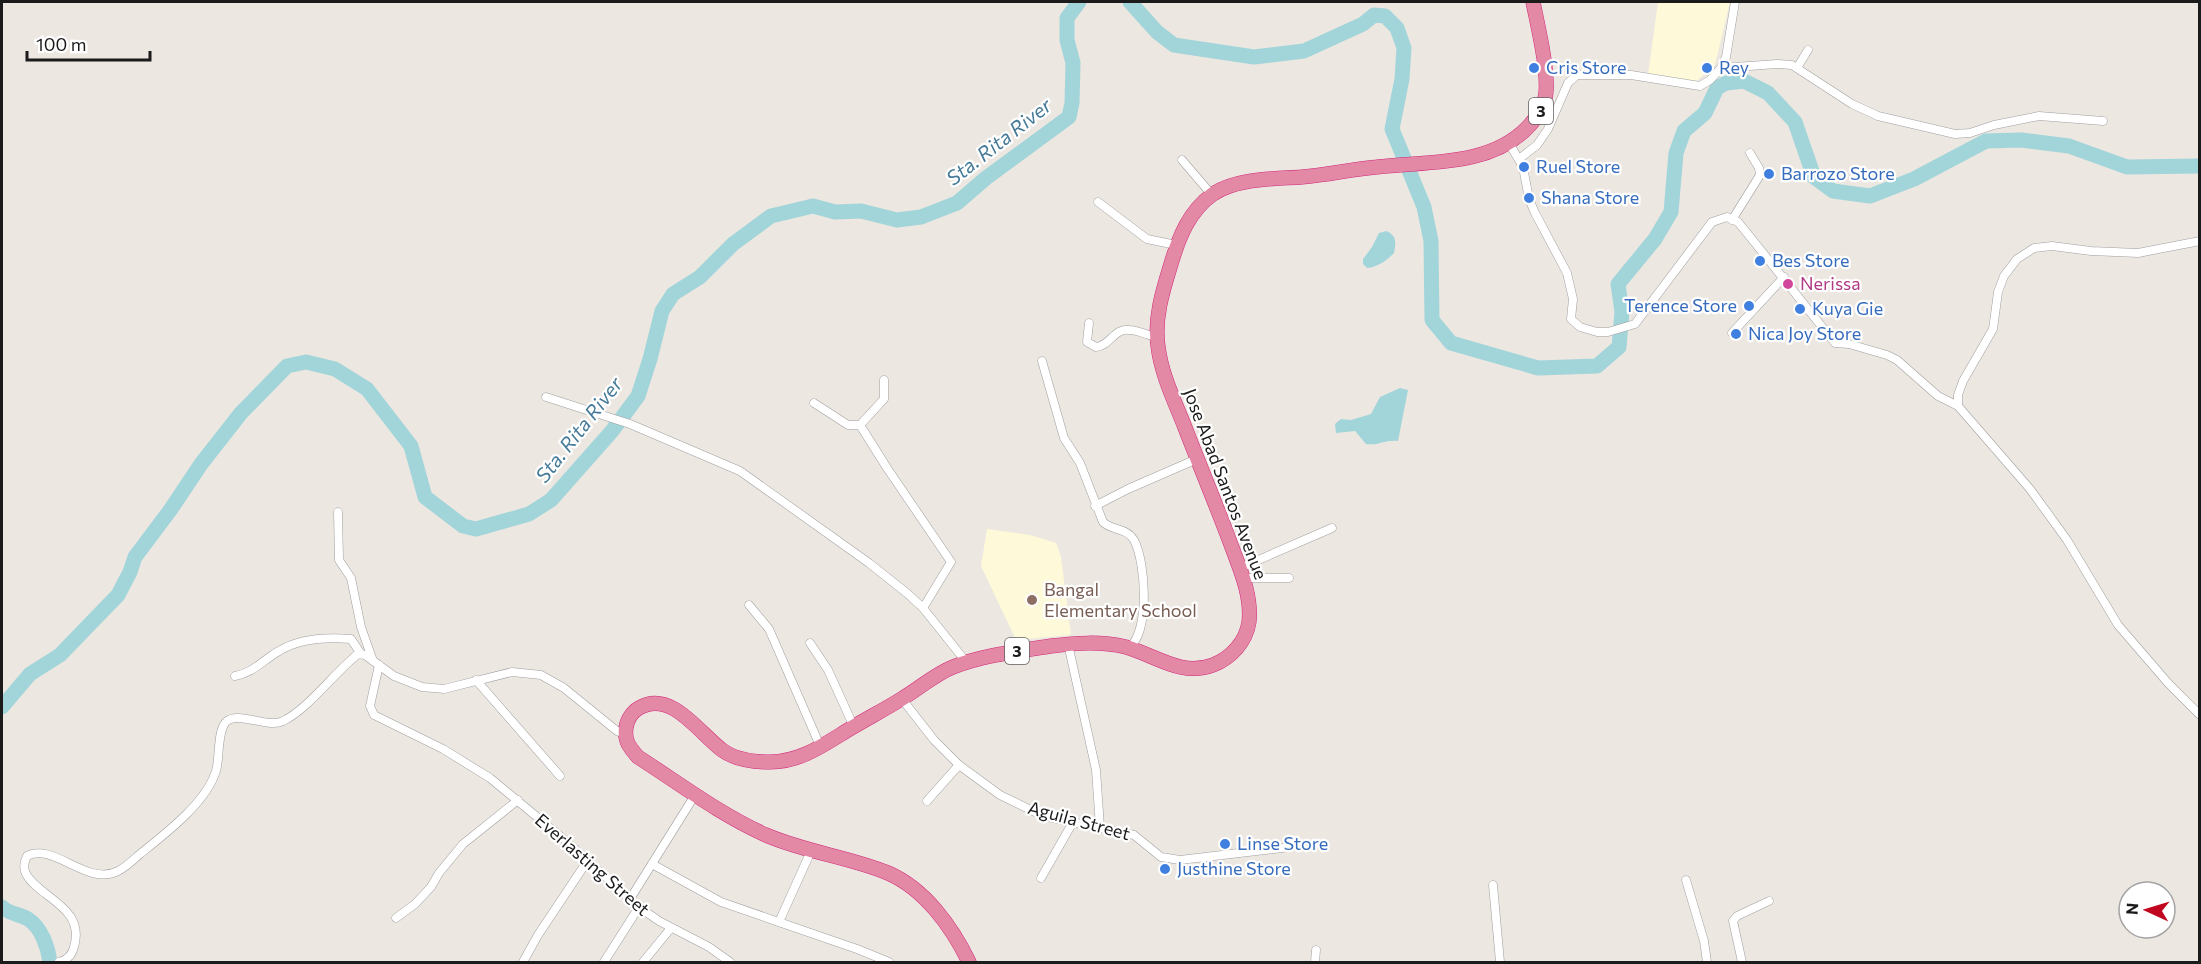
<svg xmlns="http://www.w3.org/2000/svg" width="2201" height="964" font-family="Commissioner,sans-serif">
  <rect width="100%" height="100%" fill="#ede7e1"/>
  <!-- education -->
  <g fill="#fef9d8">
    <polygon points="1658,2 1730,2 1715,65 1694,83 1648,75"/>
    <polygon points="987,529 1030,535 1056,543 1061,557 1071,635 1016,640 981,566"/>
  </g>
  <!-- water -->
  <g fill="#a2d5da">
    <path d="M1386,231C1397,235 1396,243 1394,253C1386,261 1378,267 1367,268L1363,264V259L1372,247L1379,233Z"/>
    <path d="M1400,388L1408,390L1398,441C1386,439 1378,446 1366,444L1355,431L1336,433L1335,424L1341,419L1351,420L1371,414L1380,397Z"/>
  </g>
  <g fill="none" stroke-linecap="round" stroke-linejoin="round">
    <!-- river -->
    <g stroke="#a2d5da" stroke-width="15">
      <polyline points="1130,2 1157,32 1174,45 1254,57 1304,51 1363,24 1374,15 1385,16 1397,28 1404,48 1402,79 1392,129 1424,207 1431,241 1432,320 1451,343 1538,368 1597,366 1619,347 1622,312 1618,284 1655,239 1671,212 1676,153 1684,131 1705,113 1717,88 1726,83 1744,81 1768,93 1795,122 1814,177 1833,191 1870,196 1914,179 1986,141 2021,140 2069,146 2127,167 2200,166"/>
      <polyline points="2,707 30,674 60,655 118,595 130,572 135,557 171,509 201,464 241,413 287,366 306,362 335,369 367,389 411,446 425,497 463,526 476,529 529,514 551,500 612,431 638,396 650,359 662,311 673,294 700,277 733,244 771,216 813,206 835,212 861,211 897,220 921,217 957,203 986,178 1069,117 1072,103 1073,63 1067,40 1067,18 1079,2"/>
      <path d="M2,907C9,914 20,914 28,919C42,928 48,948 50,962"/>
    </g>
    <defs>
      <g id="street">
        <polyline points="1721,68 1777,64 1792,65 1852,104 1878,116 1955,134 1970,133 1994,125 2039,116 2103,121"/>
        <polyline points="1797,68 1808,50"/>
        <polyline points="1509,143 1523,167 1529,199 1535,213 1567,273 1573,299 1571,319 1580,327 1597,332 1608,332 1635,324 1712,222 1727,217 1738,222 1751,238 1835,343 1849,344 1887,355 1897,360 1938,396 1958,406"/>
        <polyline points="1519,159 1537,145 1548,129 1568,83 1577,75 1631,75 1700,86 1710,80 1721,68 1726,57 1735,2"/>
        <polyline points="1182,160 1212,195"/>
        <polyline points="1098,202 1147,239 1176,245"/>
        <polyline points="1732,220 1760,175 1759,168 1750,153"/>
        <polyline points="2200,241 2138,253 2091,251 2052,246 2034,248 2017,259 2004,276 1998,292 1993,329 1963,381 1958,395 1958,406 2030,489 2067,540 2118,625 2168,683 2200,715"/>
        <path d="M1089,323L1087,342L1096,347C1110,346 1114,328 1129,330C1138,330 1148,335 1157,338"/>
        <polyline points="1732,333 1784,277"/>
        <path d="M1042,361L1064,438L1080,463L1103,522C1112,531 1126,527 1134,540C1146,563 1150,631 1129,648"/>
        <polyline points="546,397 630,424 740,471 869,563 908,594 923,608 967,663"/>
        <polyline points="814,403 848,425 860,425 887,468 951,562 923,608"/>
        <polyline points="860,425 884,399 884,380"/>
        <polyline points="1095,506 1128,489 1197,459"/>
        <polyline points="338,512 339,560 351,578 361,627 373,661"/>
        <polyline points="1240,568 1332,528"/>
        <polyline points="1243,578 1289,578"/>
        <polyline points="749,605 769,629 821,748"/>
        <polyline points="810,643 828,670 854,727"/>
        <polyline points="1068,644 1096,770 1100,827"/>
        <polyline points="379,665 370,706 374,715 443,749 490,778 566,841 639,907 659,921 709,947 730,962"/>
        <path d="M235,676C253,673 263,660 279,651C300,638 327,637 351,639L361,654"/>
        <polyline points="476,680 560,776"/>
        <polyline points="902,699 934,740 959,765 1000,795 1043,816 1134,835 1161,857 1180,860 1290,847"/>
        <polyline points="927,801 959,765"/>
        <polyline points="652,864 721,902 857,949 889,962"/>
        <polyline points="1041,878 1073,822"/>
        <polyline points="1686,880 1704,941 1707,962"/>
        <polyline points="1493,885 1500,962"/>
        <polyline points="630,899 695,795"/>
        <polyline points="396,918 415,904 431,887 439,873 463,844 518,800"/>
        <polyline points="779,922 811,851"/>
        <path d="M59,962C67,960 72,956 74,947C86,907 39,898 26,874C23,868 24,862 27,856C54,842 87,887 118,871C126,867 133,860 140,854C165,834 206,803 216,771C220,758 217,731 226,722C237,710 268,729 283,721C307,710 335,672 358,654L365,655L394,676L422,687L444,689L512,672L541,675L564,688L617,731L625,734"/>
        <polyline points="523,962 538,935 588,860"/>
        <polyline points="604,962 639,907"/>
        <polyline points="643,962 671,928"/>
        <polyline points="1315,962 1316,950"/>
        <polyline points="1742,962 1733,921 1737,916 1769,901"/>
      </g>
      <path id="highway" d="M969,962C952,927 925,889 888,873C849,857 805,852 766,835C721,815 680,784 638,757C630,748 624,741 626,728C627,720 632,712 639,708C671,689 699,733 722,750C734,759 754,762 770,762C802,762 826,743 853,727C870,717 887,708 903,698C920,688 935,674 953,667C983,655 1019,651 1051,646C1076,643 1100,641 1126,647C1155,655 1181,677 1213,665C1231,658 1246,642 1249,622C1252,594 1239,567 1230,542C1215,502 1199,464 1184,425C1174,400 1161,373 1158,346C1154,318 1163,290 1171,264C1179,237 1189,211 1213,194C1237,178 1275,179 1302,177C1328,175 1352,169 1377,167C1426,161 1489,167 1527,128C1537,118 1545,107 1546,92C1548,68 1538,27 1533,2"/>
    </defs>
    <!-- street casing -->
    <use href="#street" stroke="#9f9f9f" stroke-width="9"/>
    <!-- highway casing -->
    <use href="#highway" stroke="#d02879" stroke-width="15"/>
    <!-- street -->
    <use href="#street" stroke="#fff" stroke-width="8"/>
    <!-- highway -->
    <use href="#highway" stroke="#e389a6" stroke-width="14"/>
  </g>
  <!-- markers -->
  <g fill="#3f7fe0" stroke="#fff" stroke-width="2">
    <circle cx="1534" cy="68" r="6"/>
    <circle cx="1707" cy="68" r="6"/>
    <circle cx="1524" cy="167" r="6"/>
    <circle cx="1769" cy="174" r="6"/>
    <circle cx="1529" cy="198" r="6"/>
    <circle cx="1760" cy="261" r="6"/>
    <circle cx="1749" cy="306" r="6"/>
    <circle cx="1800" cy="309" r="6"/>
    <circle cx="1736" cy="334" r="6"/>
    <circle cx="1225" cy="844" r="6"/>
    <circle cx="1165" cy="869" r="6"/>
  </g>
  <circle fill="#d1479c" stroke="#fff" stroke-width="2" cx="1788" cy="284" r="6"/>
  <circle fill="#8d6e63" stroke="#fff" stroke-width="2" cx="1032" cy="600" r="6"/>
  <g text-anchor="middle" stroke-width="4.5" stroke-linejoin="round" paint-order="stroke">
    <!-- shield labels -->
    <g fill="#fff" stroke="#5f5f5f" stroke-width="1.5">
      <rect x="1529" y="98" width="24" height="26" rx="4.5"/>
      <rect x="1005" y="638" width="24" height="26" rx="4.5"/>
    </g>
    <g font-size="16" font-weight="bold" fill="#1b1b1b">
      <text x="1541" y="117">3</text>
      <text x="1017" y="657">3</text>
    </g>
    <!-- shop labels -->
    <g font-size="18" fill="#366cbe" stroke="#fff" text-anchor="start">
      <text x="1546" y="74">Cris Store</text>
      <text x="1719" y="74">Rey</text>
      <text x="1536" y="173">Ruel Store</text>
      <text x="1781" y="180">Barrozo Store</text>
      <text x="1541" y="204">Shana Store</text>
      <text x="1772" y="267">Bes Store</text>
      <text x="1737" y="312" text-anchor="end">Terence Store</text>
      <text x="1812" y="315">Kuya Gie</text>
      <text x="1748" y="340">Nica Joy Store</text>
      <text x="1237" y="850">Linse Store</text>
      <text x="1177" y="875">Justhine Store</text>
    </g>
    <!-- hotel labels -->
    <g font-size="18" fill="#b23c85" stroke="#fff" text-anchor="start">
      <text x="1800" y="290">Nerissa</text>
    </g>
    <!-- street labels -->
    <g font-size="18" fill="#1b1b1b" stroke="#fff">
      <text transform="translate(1225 484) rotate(69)" y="6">Jose Abad Santos Avenue</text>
      <text transform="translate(1079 821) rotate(15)" y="6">Aguila Street</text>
      <text transform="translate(592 865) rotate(41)" y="6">Everlasting Street</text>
    </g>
    <!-- education labels -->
    <g font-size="18" fill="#785e54" stroke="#fff" text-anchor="start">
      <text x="1044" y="596">Bangal<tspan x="1044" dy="21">Elementary School</tspan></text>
    </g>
    <!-- water labels -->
    <g font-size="20" font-style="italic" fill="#457a98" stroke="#fff">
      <text transform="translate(999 142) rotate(-38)" y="7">Sta. Rita River</text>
      <text transform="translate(579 430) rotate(-52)" y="7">Sta. Rita River</text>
    </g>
  </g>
  <!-- border -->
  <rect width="2201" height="964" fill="none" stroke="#1b1b1b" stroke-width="6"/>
  <!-- north arrow -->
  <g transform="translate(2147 910) rotate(274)"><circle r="28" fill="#ffffff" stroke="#a4a4a4" stroke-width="1.5"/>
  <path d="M0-4.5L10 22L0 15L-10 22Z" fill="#c1061f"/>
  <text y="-9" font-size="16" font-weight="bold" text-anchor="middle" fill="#1b1b1b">N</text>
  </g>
  <!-- scale -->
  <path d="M27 51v9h123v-9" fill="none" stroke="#1b1b1b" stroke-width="3"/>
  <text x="36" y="51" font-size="18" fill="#1b1b1b" stroke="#ffffff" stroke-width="4.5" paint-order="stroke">100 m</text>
</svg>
